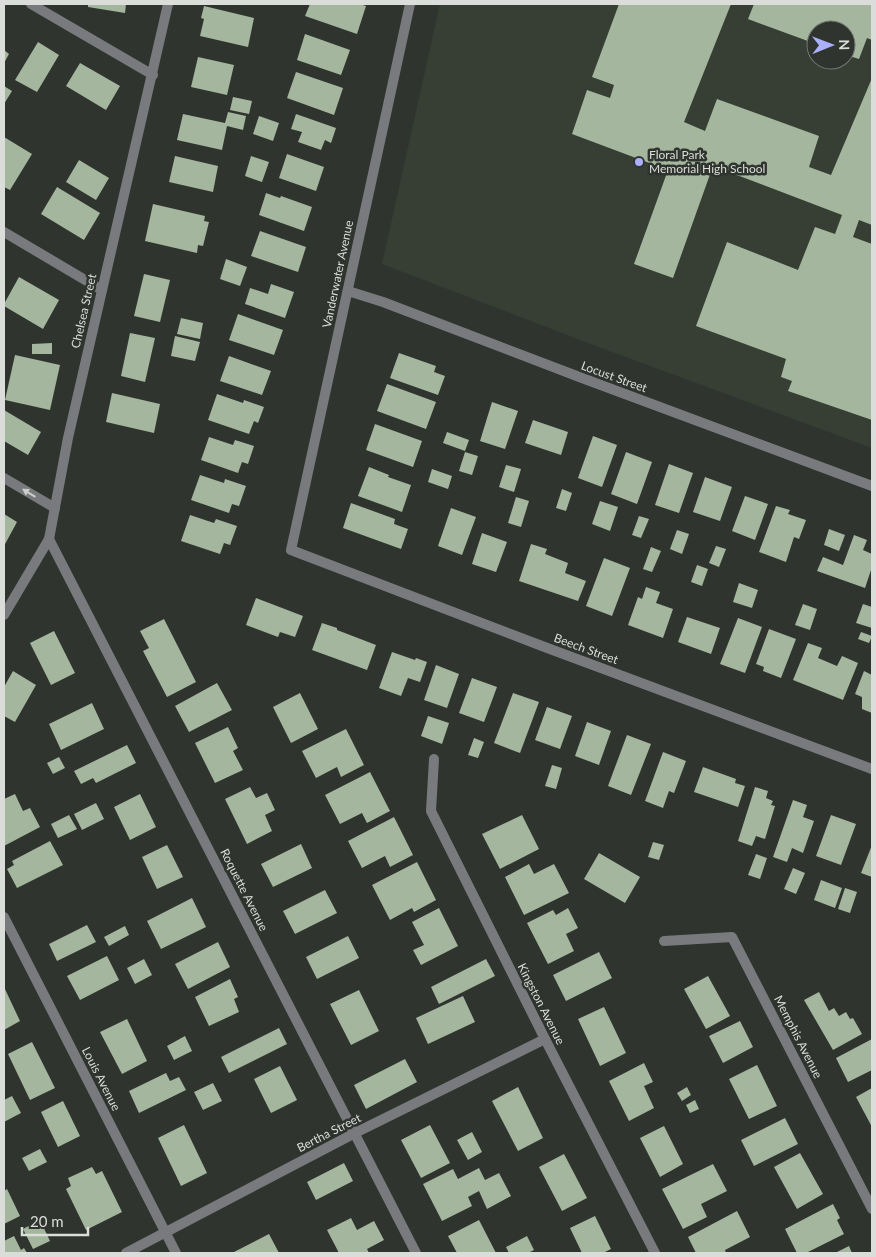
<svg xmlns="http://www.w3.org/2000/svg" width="876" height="1257" font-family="Lato,sans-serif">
  <rect width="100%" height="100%" fill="#30342f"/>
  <!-- built -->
  <path fill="#373f34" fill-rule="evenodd" d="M440,4H872V448L596,346L382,264ZM816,30H846V60H816Z"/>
  <!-- building -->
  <g fill="#a4b69d">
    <polygon points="88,4 126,4 125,13 88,7"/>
    <polygon points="310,4 359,4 366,6 357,34 305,16"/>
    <polygon points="619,4 731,4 684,122 705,131 717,99 819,136 809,167 831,175 872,78 872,225 859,220 853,237 872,244 872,420 788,391 792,381 781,377 786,359 696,326 727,242 798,270 815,227 835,234 842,215 713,166 673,278 634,264 668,170 572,134 587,90 610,98 614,85 592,77"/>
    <polygon points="754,4 872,4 872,40 867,38 859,59 846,55 846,30 816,30 816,44 748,19"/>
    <polygon points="204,6 254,18 248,47 200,36 204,19 201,18"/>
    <polygon points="305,34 350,50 341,75 297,60"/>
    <polygon points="38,42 59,55 37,92 15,80"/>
    <polygon points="4,50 9,54 4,63"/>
    <polygon points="198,57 234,65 227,95 191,87"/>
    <polygon points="80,63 120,86 106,110 66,86"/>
    <polygon points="296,72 343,88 334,115 287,98"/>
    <polygon points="4,86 12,91 4,104"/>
    <polygon points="233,97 252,101 249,114 230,110"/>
    <polygon points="228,112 246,116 243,130 227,126 222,150 177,140 183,114 225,123"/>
    <polygon points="296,114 336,128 331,143 325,140 321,150 298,142 302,132 291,129"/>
    <polygon points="259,116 279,123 273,141 253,134"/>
    <polygon points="4,137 32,154 10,190 4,187"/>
    <polygon points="287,154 324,167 316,191 279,178"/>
    <polygon points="175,156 218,166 213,192 169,182"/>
    <polygon points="251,156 269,162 262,182 245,176"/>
    <polygon points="79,160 109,178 96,200 66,182"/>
    <polygon points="57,187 100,213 84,240 41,214"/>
    <polygon points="266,193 280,198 281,196 312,207 304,231 259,215"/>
    <polygon points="153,204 205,216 204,221 209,222 203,246 198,245 197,253 145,241"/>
    <polygon points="260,231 306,247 298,272 251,256"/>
    <polygon points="226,259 247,267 240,286 220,279"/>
    <polygon points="144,274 170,280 160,322 134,316"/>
    <polygon points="19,277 59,300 43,329 4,306 4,304"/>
    <polygon points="271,284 294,292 285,318 245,304 250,288 268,294"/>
    <polygon points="238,314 283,330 274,355 229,340"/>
    <polygon points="181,318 203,323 200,339 177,334"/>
    <polygon points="130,333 155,338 145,382 121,376"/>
    <polygon points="175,336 200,342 195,361 171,356"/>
    <polygon points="52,343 52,354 32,354 32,344"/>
    <polygon points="399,353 436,366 434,372 445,376 438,395 390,378"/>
    <polygon points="15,355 60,365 50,410 5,400"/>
    <polygon points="229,356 271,371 262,395 220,381"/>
    <polygon points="387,384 436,402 426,429 377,411"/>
    <polygon points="112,393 160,404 154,433 106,422"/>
    <polygon points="217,394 243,403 244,400 264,407 258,423 254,421 249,434 208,420"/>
    <polygon points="492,402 518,411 505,449 480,441"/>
    <polygon points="4,410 41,432 28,455 4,441"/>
    <polygon points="533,420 568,432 561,455 525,443"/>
    <polygon points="375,424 422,441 413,467 366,450"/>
    <polygon points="447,432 469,440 465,451 443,443"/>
    <polygon points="593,436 617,445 602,487 578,478"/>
    <polygon points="209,437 233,445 235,440 254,446 248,464 242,462 238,473 201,460"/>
    <polygon points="465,452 478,456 472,475 459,471"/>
    <polygon points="626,452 652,462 637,504 611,494"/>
    <polygon points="669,464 693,473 679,513 655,505"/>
    <polygon points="506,465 521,469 514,492 499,487"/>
    <polygon points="369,467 389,475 388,477 411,485 402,512 358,496"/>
    <polygon points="432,469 452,476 448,489 428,482"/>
    <polygon points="200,475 224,483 225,479 246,486 239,506 232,504 229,513 191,500"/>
    <polygon points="705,477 732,487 720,521 693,512"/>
    <polygon points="562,489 572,493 566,511 556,508"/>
    <polygon points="745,496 768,504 755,540 732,531"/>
    <polygon points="516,497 529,501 521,527 508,523"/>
    <polygon points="600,501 618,507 610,531 592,524"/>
    <polygon points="351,503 395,519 394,524 408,529 401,549 343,528"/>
    <polygon points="776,506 790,510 788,514 806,520 799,539 794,537 786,562 759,552"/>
    <polygon points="451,508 476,517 462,555 438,546"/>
    <polygon points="4,514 17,522 4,546"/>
    <polygon points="190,515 214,523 216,519 237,526 230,545 224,543 220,554 181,541"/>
    <polygon points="639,516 649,519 641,538 632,535"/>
    <polygon points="829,529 845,535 839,551 824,545"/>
    <polygon points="677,530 689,534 682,554 670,549"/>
    <polygon points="482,533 507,542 496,572 472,564"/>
    <polygon points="854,535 867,540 863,550 872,554 872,567 865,588 817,571 823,557 843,565"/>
    <polygon points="531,544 547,549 545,554 568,563 565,573 586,581 578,601 519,581"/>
    <polygon points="716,546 726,549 719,567 709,563"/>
    <polygon points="651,547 661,551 652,572 643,569"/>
    <polygon points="604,558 630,568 612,616 586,606"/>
    <polygon points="697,565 708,569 702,586 691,582"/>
    <polygon points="739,583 758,590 752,608 733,602"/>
    <polygon points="646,587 660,592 656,603 673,609 663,638 628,625 638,597 642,599"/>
    <polygon points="256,598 303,616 295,637 280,632 278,637 246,625"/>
    <polygon points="803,604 817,609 810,630 795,625"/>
    <polygon points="863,604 872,607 872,628 856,623"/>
    <polygon points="687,617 720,628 711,654 678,642"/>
    <polygon points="738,618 762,627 745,673 720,664"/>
    <polygon points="164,619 196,682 167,697 143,651 149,648 140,631"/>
    <polygon points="322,623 337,628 337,630 376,645 367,670 312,650"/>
    <polygon points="769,629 796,639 781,678 763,671 764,667 756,664"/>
    <polygon points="54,631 75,673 51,685 30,643"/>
    <polygon points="861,632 872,636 869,643 858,639"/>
    <polygon points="808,643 822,648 818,658 837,666 842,656 858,663 843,700 793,680"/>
    <polygon points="392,652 415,660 416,658 427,662 420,682 408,678 401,696 379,688"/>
    <polygon points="436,665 459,674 447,708 424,700"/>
    <polygon points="13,671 36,685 15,722 4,716 4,687"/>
    <polygon points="864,671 872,675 872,713 862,709 862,697 855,694"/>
    <polygon points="472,678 497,687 484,722 459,713"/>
    <polygon points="217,683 232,710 189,732 175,706"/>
    <polygon points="300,693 318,729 291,743 273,707"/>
    <polygon points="513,693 539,702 520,753 494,743"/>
    <polygon points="92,703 104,729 61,750 49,724"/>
    <polygon points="547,707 572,716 560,749 535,740"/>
    <polygon points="428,716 449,723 442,744 421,736"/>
    <polygon points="587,722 611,731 599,765 575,756"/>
    <polygon points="228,727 238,748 233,751 243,770 215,783 195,743"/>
    <polygon points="346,729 364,765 341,777 337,767 316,778 302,751"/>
    <polygon points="627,735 651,744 631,795 608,786"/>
    <polygon points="474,738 484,742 478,758 468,755"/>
    <polygon points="127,745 136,763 96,783 93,778 81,784 74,771"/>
    <polygon points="663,752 686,761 674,793 669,791 663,808 645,801"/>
    <polygon points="59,757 65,768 53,774 47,763"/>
    <polygon points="552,765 562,768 556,789 545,786"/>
    <polygon points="703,767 736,779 735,783 745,786 738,807 694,792"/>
    <polygon points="370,772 390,811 367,823 362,813 340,824 325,795"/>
    <polygon points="250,787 256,798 267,793 275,810 265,815 272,831 247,844 225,799"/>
    <polygon points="755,787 768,791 766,798 773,801 771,805 775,806 765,839 756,836 752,846 738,841"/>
    <polygon points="15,794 23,811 30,808 40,827 4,846 4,799"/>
    <polygon points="140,794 156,827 130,840 114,807"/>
    <polygon points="793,800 807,805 803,817 814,821 803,853 792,848 787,862 773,857"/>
    <polygon points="96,803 104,819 82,830 74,814"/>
    <polygon points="69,815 77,829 58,838 51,824"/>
    <polygon points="522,815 539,849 500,869 482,834"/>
    <polygon points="831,815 856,824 841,865 816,856"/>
    <polygon points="394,817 413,855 390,867 385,856 362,868 348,841"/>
    <polygon points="50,841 63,865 17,888 7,869 14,865 12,861"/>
    <polygon points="653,842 664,845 659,860 648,857"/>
    <polygon points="301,844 312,868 273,887 261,864"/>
    <polygon points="167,845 183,877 157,889 142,857"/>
    <polygon points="872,845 872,877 861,873"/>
    <polygon points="599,853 640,877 625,903 584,879"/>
    <polygon points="756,854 767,858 760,879 748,875"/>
    <polygon points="417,862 436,900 414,912 412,908 390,920 372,885"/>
    <polygon points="529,864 534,874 554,864 569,893 524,915 505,877"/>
    <polygon points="793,868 805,873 796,894 784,889"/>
    <polygon points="821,880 842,888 835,908 814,900"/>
    <polygon points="845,888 857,892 850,913 838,909"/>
    <polygon points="325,890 337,913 295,934 283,911"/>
    <polygon points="192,898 206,927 161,949 147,921"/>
    <polygon points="439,908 458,946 421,965 413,950 424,945 412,922"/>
    <polygon points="568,908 578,928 566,934 574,951 548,964 527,923 553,910 556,915"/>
    <polygon points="87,925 96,942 57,961 49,944"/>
    <polygon points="125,926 129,935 109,946 104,937"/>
    <polygon points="348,936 359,958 317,979 306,957"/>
    <polygon points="218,942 230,967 188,989 175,964"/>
    <polygon points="599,952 612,978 566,1001 553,975"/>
    <polygon points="107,956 119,980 80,1000 67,976"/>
    <polygon points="144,959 152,975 135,984 127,968"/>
    <polygon points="486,959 495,976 439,1004 431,987"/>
    <polygon points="708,976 730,1016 706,1029 684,989"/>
    <polygon points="230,979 238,997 234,999 239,1012 209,1026 195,997"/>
    <polygon points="4,987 20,1021 4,1030"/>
    <polygon points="359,990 379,1031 351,1045 330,1004"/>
    <polygon points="819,992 829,1011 834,1008 839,1016 846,1012 850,1019 853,1018 862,1034 833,1050 804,1000"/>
    <polygon points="463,996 475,1022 428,1044 416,1018"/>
    <polygon points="604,1007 626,1053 600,1066 578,1019"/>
    <polygon points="127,1019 147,1061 122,1074 100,1032"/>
    <polygon points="740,1021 753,1047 723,1063 709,1036"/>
    <polygon points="279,1028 287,1044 229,1073 221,1057"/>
    <polygon points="185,1036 192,1051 174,1060 167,1046"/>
    <polygon points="872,1039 872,1070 848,1082 836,1058"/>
    <polygon points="32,1042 55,1088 30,1100 8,1054"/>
    <polygon points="405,1059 417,1082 366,1109 354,1085"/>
    <polygon points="644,1063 653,1082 644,1086 654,1108 629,1121 609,1081"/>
    <polygon points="757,1065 777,1106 749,1119 729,1079"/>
    <polygon points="280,1066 297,1100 271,1113 254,1079"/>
    <polygon points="166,1073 170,1081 179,1077 186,1090 139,1113 129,1091"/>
    <polygon points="213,1083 222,1101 203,1110 194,1092"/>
    <polygon points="518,1087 543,1138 518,1151 492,1101"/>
    <polygon points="687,1087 691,1095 682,1101 677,1093"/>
    <polygon points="872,1088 872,1127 856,1097"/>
    <polygon points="12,1096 21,1113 4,1122 4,1100"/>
    <polygon points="695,1100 699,1109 690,1113 686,1105"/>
    <polygon points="63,1101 80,1136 58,1147 41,1112"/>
    <polygon points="785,1118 798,1144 754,1166 741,1140"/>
    <polygon points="184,1125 207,1173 181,1186 158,1138"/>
    <polygon points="430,1125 450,1163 421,1178 401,1140"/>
    <polygon points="664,1126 683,1164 660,1177 640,1138"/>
    <polygon points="472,1132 482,1152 468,1160 457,1140"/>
    <polygon points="40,1149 47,1162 29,1171 22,1158"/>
    <polygon points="800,1153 823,1194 797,1209 774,1167"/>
    <polygon points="564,1154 587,1198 562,1211 539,1167"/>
    <polygon points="344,1163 353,1181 316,1200 307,1182"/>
    <polygon points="713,1164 727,1191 701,1204 707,1217 683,1229 662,1189"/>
    <polygon points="92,1167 96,1174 102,1171 122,1212 86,1230 66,1189 71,1186 68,1178"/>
    <polygon points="479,1168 485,1180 499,1173 511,1196 487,1209 479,1191 468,1197 472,1206 442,1221 423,1184 453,1169 458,1179"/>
    <polygon points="7,1189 20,1216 4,1224 4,1191"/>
    <polygon points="833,1204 840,1218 837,1220 844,1234 806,1253 797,1253 785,1229"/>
    <polygon points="737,1211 750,1237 725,1250 726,1253 696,1253 688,1237"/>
    <polygon points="595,1216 611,1249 603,1253 582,1253 570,1228"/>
    <polygon points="351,1218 357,1230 374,1221 384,1240 367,1249 369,1253 339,1253 327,1230"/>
    <polygon points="40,1220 50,1241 33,1249 23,1229"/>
    <polygon points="479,1220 496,1253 457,1253 448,1236"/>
    <polygon points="269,1234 279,1253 232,1253"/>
    <polygon points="14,1236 21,1250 24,1248 27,1253 4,1253 4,1241"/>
    <polygon points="527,1236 534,1250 528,1253 509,1253 506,1247"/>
    <polygon points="849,1246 852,1253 835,1253"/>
  </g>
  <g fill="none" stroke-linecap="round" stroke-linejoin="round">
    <!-- minor -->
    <g stroke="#797a7d" stroke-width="10">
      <polyline points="31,4 153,75"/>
      <polyline points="410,4 291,550 542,646 872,769"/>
      <polyline points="4,232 102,290"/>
      <polyline points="348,291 383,302 582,378 872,486"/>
      <polyline points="4,478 55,508"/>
      <polyline points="49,539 416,1253"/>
      <polyline points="4,615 49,539 68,438 168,4"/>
      <polyline points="434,759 431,811 545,1039 655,1253"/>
      <polyline points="4,917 176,1253"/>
      <polyline points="664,941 732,937 872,1209"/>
      <polyline points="126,1253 355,1133 545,1039"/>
    </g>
  </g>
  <!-- one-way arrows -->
  <defs><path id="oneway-solid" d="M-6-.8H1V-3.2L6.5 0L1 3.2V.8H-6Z" transform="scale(1.25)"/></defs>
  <use fill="#cbcecb" href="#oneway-solid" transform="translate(29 493) rotate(-149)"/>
  <!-- markers -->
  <circle fill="#aab0fb" stroke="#30342f" stroke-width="2" cx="639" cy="162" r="5"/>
  <g text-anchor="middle" stroke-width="5" stroke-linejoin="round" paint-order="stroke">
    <!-- poi labels -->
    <g font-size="12" fill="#daddd9" stroke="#30342f" text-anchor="start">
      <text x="649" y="159">Floral Park<tspan x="649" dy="14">Memorial High School</tspan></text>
    </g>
    <!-- street labels -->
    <g font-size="12" fill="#daddd9" stroke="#30342f">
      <text transform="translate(338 274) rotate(-78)" y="4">Vanderwater Avenue</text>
      <text transform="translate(84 311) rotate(-77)" y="4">Chelsea Street</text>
      <text transform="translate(614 377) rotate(20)" y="4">Locust Street</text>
      <text transform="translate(586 649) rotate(20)" y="4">Beech Street</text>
      <text transform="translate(244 890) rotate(63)" y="4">Roquette Avenue</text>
      <text transform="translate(541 1004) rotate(63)" y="4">Kingston Avenue</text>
      <text transform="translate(798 1037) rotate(63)" y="4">Memphis Avenue</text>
      <text transform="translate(101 1079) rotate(63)" y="4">Louis Avenue</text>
      <text transform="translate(329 1133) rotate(-27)" y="4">Bertha Street</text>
    </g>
  </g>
  <!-- border -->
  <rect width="876" height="1257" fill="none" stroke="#daddd9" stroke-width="10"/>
  <!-- north arrow -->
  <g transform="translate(831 45) rotate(89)"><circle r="24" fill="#30342f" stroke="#747873"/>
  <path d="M0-4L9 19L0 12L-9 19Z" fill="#aab0fb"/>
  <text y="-8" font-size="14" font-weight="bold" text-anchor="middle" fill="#daddd9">N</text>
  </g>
  <!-- scale -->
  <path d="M22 1227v8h66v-8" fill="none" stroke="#daddd9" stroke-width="2.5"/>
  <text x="30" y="1227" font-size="15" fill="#daddd9" stroke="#30342f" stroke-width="4" paint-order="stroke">20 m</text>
</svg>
